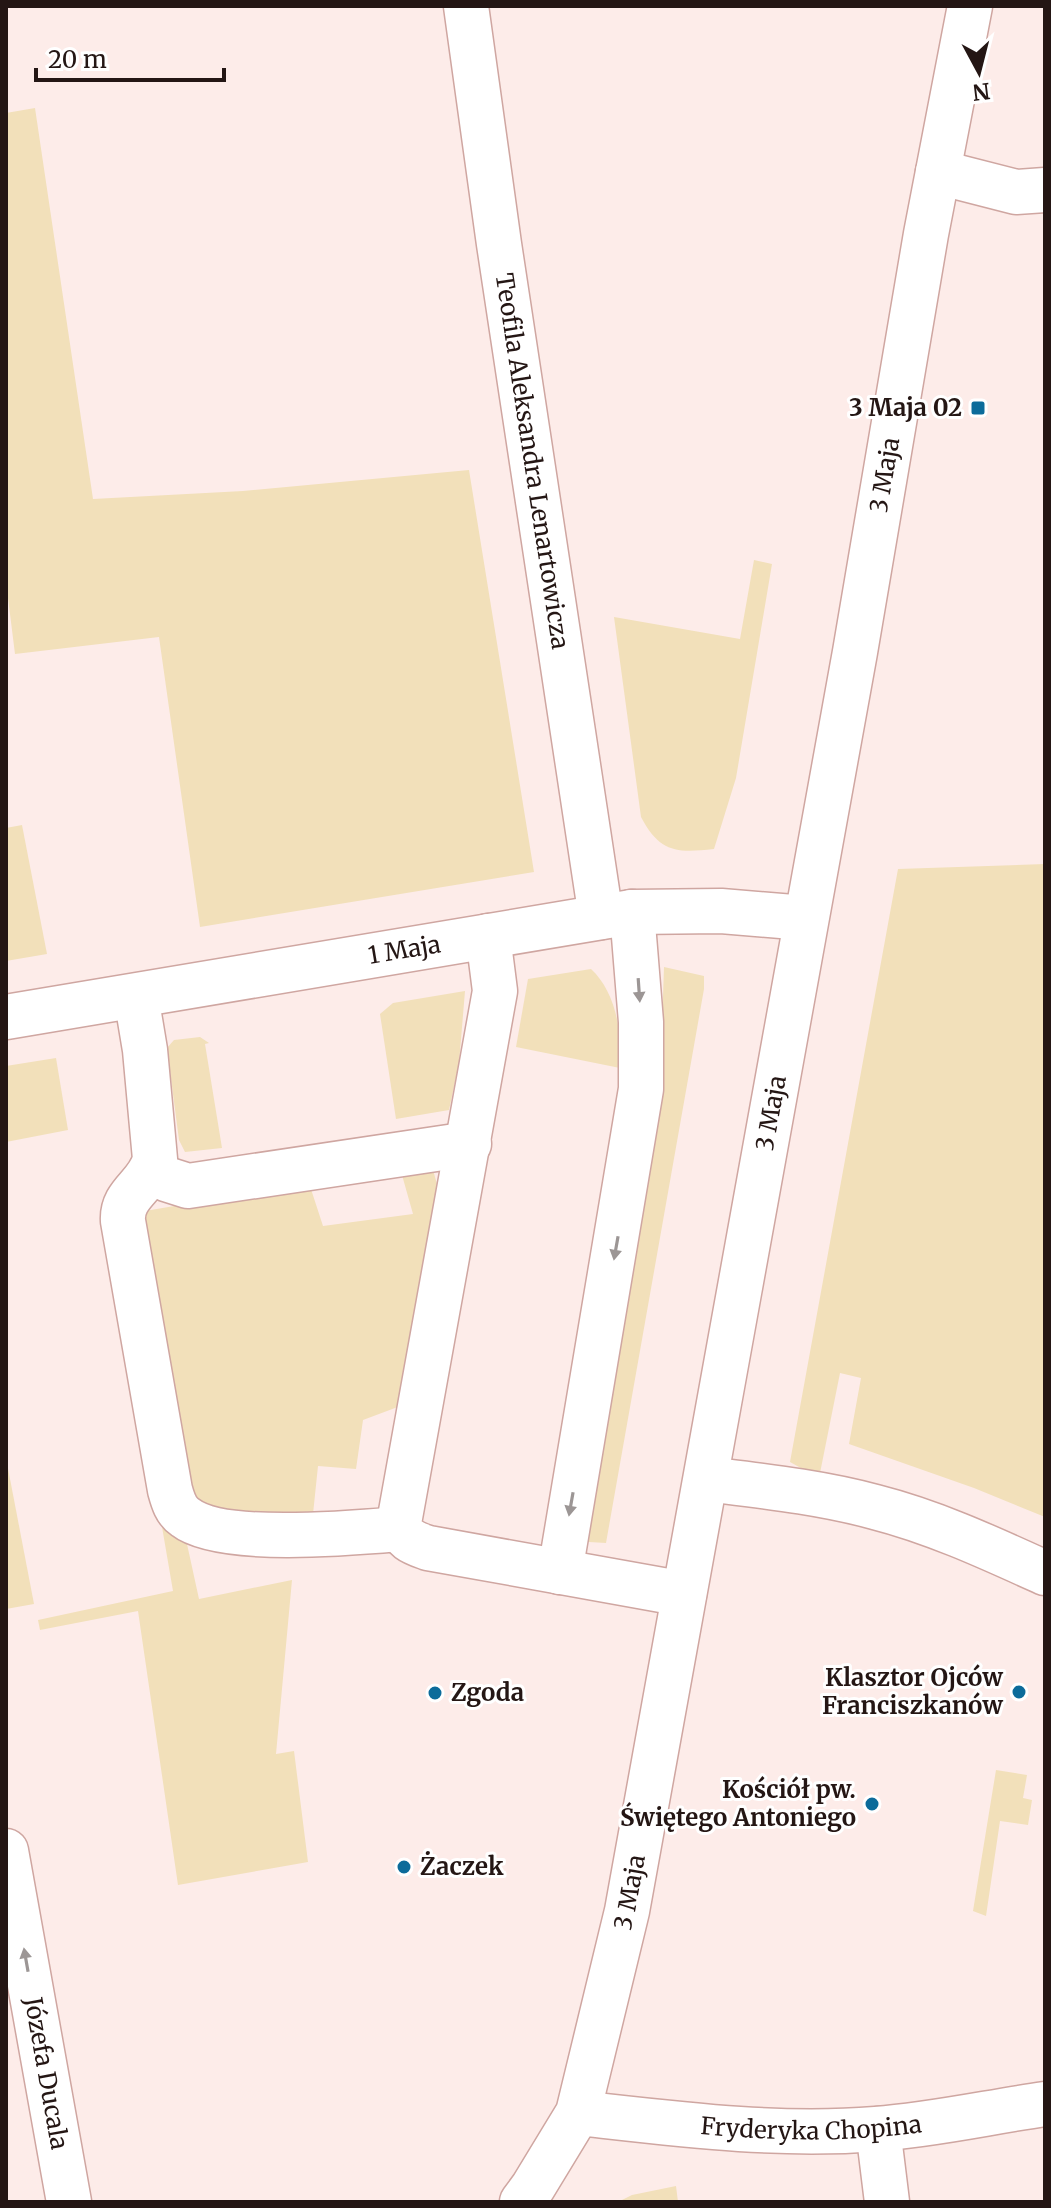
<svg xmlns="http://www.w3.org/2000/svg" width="1051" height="2208" font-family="Merriweather,serif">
  <rect width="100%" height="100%" fill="#fdece9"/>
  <!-- green -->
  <g fill="#f2e0ba">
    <polygon points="35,108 93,499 243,491 469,470 534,872 200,927 159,637 15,654 6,582 6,113"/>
    <path d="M754,560L772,564L736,778L714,849C677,853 660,853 641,817L614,617L740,639Z"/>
    <polygon points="22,825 47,954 6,961 6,828"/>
    <polygon points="1045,864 1045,1517 974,1488 849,1444 861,1378 840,1373 819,1478 790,1462 898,869"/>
    <polygon points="664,967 704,976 704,989 606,1543 589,1542 579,1537 662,1026"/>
    <path d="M591,969C616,992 623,1035 620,1068L516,1047L528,979Z"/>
    <polygon points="465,991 459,1063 449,1110 396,1119 380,1014 393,1003"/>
    <polygon points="200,1037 209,1043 205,1044 222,1148 185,1152 179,1140 167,1048 174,1040"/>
    <polygon points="56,1058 68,1130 6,1142 6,1066"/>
    <polygon points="400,1168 433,1170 437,1184 403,1405 363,1420 356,1469 318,1466 313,1514 228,1512 197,1502 189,1491 141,1219 145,1211 309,1183 323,1226 413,1214"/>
    <polygon points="6,1458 34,1604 6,1609"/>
    <polygon points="161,1521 202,1544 187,1544 199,1599 292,1580 276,1754 294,1751 308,1862 178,1885 138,1611 40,1630 38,1620 173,1591"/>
    <polygon points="996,1770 1027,1775 1023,1798 1032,1800 1028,1825 1000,1821 986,1916 973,1911"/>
    <polygon points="676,2186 678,2202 618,2202 632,2195"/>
  </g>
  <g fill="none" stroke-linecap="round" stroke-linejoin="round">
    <defs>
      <g id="minor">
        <path id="s1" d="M466,6L499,244L601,917"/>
        <polyline points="938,172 1016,192 1045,190"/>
        <path d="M488,936L495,991L399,1523C403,1540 414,1543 428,1548L684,1594"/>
        <path d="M136,996L145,1050L155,1159C149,1186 121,1193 123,1221L170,1490C173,1501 176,1511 185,1517C221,1545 354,1533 400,1529"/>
        <path id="s2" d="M6,1017L632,912L721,911L805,918"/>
        <polyline points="152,1171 166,1179 188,1186 469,1144"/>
        <path d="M706,1479C762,1486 820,1492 875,1507C934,1522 990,1548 1045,1573"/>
        <polyline points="560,1572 641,1089 641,1022 632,912"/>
        <path id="s3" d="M6,1851L69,2202"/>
        <path id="s4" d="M578,2113C677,2124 776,2137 876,2129C932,2125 989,2112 1045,2104"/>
        <polyline points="878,2129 887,2202"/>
        <path id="s5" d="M522,2202L533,2187L578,2113L627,1911L855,652L926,234L970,6"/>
      </g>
    </defs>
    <!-- minor casing -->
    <use href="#minor" stroke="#cfa6a1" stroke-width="47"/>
    <!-- minor -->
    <use href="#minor" stroke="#fff" stroke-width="44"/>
  </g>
  <!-- one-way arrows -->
  <defs><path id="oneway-solid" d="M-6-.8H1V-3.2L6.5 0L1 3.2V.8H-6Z" transform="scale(2)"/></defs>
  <g fill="#9c9695">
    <use href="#oneway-solid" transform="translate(639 990) rotate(86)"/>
    <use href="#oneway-solid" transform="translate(616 1248) rotate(100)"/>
    <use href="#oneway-solid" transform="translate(571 1504) rotate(100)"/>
    <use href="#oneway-solid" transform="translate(26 1960) rotate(-100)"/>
  </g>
  <!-- markers -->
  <g fill="#0c6b9a" stroke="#fff" stroke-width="3">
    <rect x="970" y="400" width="16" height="16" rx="4"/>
    <circle cx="1019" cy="1692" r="8"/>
    <circle cx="435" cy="1693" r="8"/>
    <circle cx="872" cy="1804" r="8"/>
    <circle cx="404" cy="1867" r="8"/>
  </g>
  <g text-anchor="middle" stroke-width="6" stroke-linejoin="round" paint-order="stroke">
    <!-- poi labels -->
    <g font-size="24" font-weight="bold" fill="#241614" stroke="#fff" text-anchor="end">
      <text x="962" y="416">3 Maja 02</text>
      <text x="1003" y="1686">Klasztor Ojców<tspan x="1003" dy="28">Franciszkanów</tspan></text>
      <text x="451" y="1701" text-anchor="start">Zgoda</text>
      <text x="856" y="1798">Kościół pw.<tspan x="856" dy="28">Świętego Antoniego</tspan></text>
      <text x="420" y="1875" text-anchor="start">Żaczek</text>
    </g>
    <!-- street labels -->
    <g font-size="24" fill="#241614" stroke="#fff">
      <text dy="8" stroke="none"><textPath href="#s1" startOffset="460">Teofila Aleksandra Lenartowicza</textPath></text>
      <text dy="8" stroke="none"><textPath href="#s5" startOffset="1772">3 Maja</textPath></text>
      <text dy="8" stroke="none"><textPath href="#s2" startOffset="404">1 Maja</textPath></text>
      <text dy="8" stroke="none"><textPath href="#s5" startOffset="1124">3 Maja</textPath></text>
      <text dy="8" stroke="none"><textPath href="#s5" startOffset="332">3 Maja</textPath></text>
      <text dy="8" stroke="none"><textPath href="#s3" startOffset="226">Józefa Ducala</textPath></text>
      <text dy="8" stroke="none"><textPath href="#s4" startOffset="234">Fryderyka Chopina</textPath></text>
    </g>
  </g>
  <!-- border -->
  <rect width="1051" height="2208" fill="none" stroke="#241614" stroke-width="16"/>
  <!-- north arrow -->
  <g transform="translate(979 72) rotate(173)" stroke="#ffffff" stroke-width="6" paint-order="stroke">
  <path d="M0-6L14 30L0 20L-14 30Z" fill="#241614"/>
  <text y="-12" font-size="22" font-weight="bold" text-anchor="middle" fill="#241614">N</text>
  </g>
  <!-- scale -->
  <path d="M36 68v12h188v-12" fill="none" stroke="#241614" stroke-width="4"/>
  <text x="48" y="68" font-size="24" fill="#241614" stroke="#ffffff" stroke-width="6" paint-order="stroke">20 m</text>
</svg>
